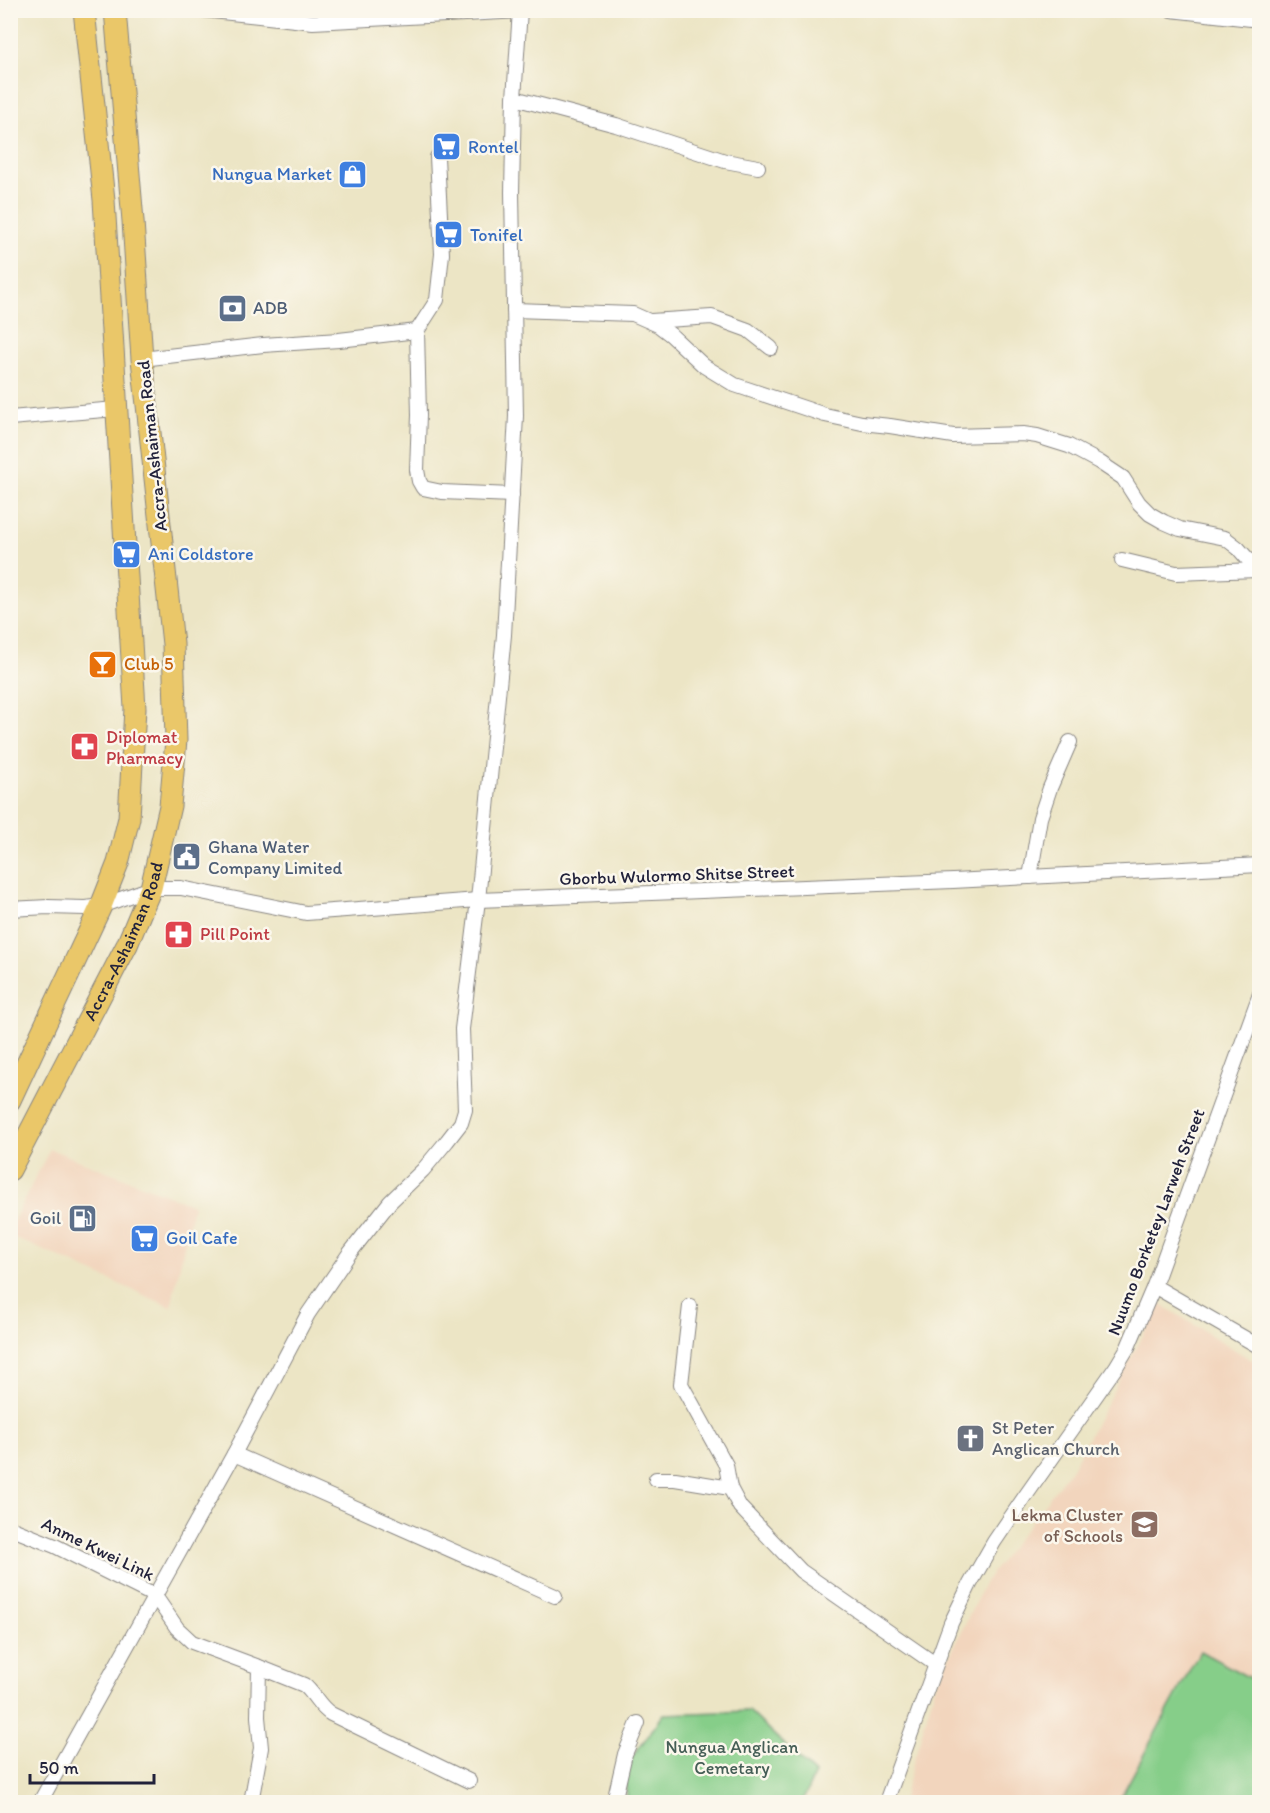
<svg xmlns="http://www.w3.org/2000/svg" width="1270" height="1813" font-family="Itim,sans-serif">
  <rect width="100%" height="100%" fill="#fbf7ec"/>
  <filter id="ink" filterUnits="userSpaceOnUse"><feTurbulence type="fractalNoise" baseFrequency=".0167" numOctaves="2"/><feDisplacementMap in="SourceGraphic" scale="12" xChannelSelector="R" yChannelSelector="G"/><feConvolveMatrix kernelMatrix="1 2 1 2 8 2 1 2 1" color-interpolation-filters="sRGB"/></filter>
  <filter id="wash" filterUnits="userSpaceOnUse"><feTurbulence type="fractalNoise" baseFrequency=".008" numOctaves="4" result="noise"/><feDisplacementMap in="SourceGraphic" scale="24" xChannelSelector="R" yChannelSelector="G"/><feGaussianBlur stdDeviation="1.35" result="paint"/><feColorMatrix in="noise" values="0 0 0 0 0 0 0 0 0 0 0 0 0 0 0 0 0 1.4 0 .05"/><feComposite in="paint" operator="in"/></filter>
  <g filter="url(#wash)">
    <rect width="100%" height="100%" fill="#ece5c5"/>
    <!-- built -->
    <g fill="#f2d5bd">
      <polygon points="50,1149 193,1205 171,1307 11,1236 11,1226"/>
      <polygon points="1160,1304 1250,1359 1259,1361 1259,1802 902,1802 935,1687 985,1582 1072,1468"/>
    </g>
    <!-- green -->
    <g fill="#86ce89" stroke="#547862" stroke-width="1.5">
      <polygon points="1200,1651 1259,1683 1259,1802 1118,1802"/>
      <polygon points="749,1711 815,1774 802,1802 628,1802 623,1769 664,1714"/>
    </g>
  </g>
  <g filter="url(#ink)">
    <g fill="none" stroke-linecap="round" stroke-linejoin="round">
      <defs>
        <g id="minor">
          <polyline points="203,10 313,22 520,11"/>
          <polyline points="1171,10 1260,20"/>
          <polyline points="514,98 616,125 725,161 758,167"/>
          <polyline points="437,157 442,254 437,300 417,331 419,415 417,470 419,481 423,488 442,492 512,495"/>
          <polyline points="514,310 633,314 658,325 671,335 704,366 735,385 825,415 862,423 890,426 953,436 1023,434 1037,436 1069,446 1099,462 1123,478 1139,503 1150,514 1164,522 1180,529 1225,538 1238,548 1260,573"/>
          <polyline points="651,321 712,317 748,330 771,348"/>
          <polyline points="142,359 263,345 339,340 417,331"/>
          <polyline points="10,418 116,409"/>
          <polyline points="1122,560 1176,573 1257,570"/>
          <polyline points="1030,877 1040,818 1050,788 1070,742"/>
          <polyline points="10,909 48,907 85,908 101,906 151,888 181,888 306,913 478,900 953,881 1260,865"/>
          <polyline points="1154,1286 1260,1347"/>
          <polyline points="690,1306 681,1384 726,1465 730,1488 740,1507 801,1571 935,1664"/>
          <polyline points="234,1454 308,1314 349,1254 390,1202 423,1170 447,1141 461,1123 465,1110 462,1029 478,900 504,635 516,416 512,192 514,98 520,10"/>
          <polyline points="656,1479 675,1479 730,1488"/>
          <polyline points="10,1528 55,1546 155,1596 177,1628 192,1642 259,1667 258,1717 261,1748 251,1802"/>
          <path d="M259,1667L304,1685C315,1694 319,1707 331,1714L469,1781"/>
          <polyline points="40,1802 234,1454 555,1596"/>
          <polyline points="614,1802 625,1754 638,1723"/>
          <polyline points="886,1802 951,1623 970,1584 994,1542 1024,1498 1116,1367 1128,1347 1154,1286 1260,994"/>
        </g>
        <g id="primary">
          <polyline points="10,1100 101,906 118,863 129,818 135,708 104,200 84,10"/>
          <path id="s1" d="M10,1170L127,945L151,888L170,806L176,740L173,644L142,359L133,221L115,10"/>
        </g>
      </defs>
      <!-- minor casing -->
      <use href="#minor" stroke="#878480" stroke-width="16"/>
      <!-- primary casing -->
      <use href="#primary" stroke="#878480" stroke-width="23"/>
      <!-- minor -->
      <use href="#minor" stroke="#fff" stroke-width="14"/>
      <!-- primary -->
      <use href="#primary" stroke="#eac769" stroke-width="21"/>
    </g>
  </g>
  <!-- icons -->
  <defs>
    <symbol id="supermarket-square" viewBox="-11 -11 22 22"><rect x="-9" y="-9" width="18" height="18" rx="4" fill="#3f7fe0" stroke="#fbf7ec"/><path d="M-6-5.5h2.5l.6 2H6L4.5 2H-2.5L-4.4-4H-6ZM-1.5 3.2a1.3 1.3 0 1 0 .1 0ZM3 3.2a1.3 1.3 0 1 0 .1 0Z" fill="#fff"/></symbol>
    <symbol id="shop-square" viewBox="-11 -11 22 22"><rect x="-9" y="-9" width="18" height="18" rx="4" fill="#3f7fe0" stroke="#fbf7ec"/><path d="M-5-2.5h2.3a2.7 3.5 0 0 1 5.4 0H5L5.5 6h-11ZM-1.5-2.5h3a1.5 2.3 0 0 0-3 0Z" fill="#fff"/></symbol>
    <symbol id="bank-square" viewBox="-11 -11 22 22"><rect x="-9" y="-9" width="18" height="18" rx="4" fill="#5c6f8a" stroke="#fbf7ec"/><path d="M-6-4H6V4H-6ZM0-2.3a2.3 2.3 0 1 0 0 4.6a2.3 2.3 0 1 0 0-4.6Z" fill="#fff"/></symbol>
    <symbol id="bar-square" viewBox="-11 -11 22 22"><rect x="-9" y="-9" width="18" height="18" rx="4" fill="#e8710a" stroke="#fbf7ec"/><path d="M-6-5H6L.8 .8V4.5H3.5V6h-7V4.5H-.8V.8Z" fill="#fff"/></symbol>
    <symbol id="pharmacy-square" viewBox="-11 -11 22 22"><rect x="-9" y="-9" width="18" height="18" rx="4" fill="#e0444e" stroke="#fbf7ec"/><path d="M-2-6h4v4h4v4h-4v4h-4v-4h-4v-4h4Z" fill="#fff"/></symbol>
    <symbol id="civic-square" viewBox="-11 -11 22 22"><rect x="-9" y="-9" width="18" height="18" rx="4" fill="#5c6f8a" stroke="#fbf7ec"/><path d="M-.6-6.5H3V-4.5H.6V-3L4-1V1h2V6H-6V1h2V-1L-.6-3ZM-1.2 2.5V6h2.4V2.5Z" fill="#fff"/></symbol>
    <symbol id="fuel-square" viewBox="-11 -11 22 22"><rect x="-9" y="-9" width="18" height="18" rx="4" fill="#5c6f8a" stroke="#fbf7ec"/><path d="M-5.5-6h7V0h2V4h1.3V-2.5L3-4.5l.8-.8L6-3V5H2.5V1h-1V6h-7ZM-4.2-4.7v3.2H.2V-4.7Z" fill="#fff"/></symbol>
    <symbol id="church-square" viewBox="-11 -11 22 22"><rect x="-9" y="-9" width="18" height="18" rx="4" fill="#6b7280" stroke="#fbf7ec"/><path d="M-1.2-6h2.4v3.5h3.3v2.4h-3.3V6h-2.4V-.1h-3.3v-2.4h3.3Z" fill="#fff"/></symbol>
    <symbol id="school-square" viewBox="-11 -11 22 22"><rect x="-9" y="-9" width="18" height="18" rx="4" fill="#8d6e63" stroke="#fbf7ec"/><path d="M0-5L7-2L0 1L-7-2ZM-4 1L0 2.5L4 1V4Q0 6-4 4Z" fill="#fff"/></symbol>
  </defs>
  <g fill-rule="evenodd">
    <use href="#supermarket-square" x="430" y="130" width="33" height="33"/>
    <use href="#shop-square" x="336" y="158" width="33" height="33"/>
    <use href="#supermarket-square" x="432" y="218" width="33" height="33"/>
    <use href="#bank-square" x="216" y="292" width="33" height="33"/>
    <use href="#supermarket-square" x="110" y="538" width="33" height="33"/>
    <use href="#bar-square" x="86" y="648" width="33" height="33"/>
    <use href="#pharmacy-square" x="68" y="730" width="33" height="33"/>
    <use href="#civic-square" x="170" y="840" width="33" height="33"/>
    <use href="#pharmacy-square" x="162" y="918" width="33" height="33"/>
    <use href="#fuel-square" x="66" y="1202" width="33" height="33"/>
    <use href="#supermarket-square" x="128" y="1222" width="33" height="33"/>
    <use href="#church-square" x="954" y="1422" width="33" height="33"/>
    <use href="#school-square" x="1128" y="1508" width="33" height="33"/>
  </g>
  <g text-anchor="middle" stroke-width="5" stroke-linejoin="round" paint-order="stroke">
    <!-- shop labels -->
    <g font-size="18" fill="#366cbe" stroke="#fbf7ec" text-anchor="start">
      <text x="468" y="153">Rontel</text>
      <text x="332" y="180" text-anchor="end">Nungua Market</text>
      <text x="470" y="241">Tonifel</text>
      <text x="148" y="560">Ani Coldstore</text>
      <text x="166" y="1244">Goil Cafe</text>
    </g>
    <!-- service labels -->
    <g font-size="18" fill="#4e5e75" stroke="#fbf7ec" text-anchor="start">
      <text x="253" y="314">ADB</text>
      <text x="208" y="853">Ghana Water<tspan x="208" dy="21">Company Limited</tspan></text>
      <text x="61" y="1224" text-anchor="end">Goil</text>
    </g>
    <!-- street labels -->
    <g font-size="18" fill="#22223b" stroke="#fbf7ec">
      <text transform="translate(152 446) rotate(-96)" y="6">Accra-Ashaiman Road</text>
      <text transform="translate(677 875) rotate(-2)" y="6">Gborbu Wulormo Shitse Street</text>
      <text dy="6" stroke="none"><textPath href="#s1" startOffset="256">Accra-Ashaiman Road</textPath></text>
      <text transform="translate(1156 1222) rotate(-69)" y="6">Nuumo Borketey Larweh Street</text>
      <text transform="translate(98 1549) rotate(26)" y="6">Anme Kwei Link</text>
    </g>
    <!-- food labels -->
    <g font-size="18" fill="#c56008" stroke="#fbf7ec" text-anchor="start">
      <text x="124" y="670">Club 5</text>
    </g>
    <!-- health labels -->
    <g font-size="18" fill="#be3a42" stroke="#fbf7ec" text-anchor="start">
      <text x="106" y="743">Diplomat<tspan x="106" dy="21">Pharmacy</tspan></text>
      <text x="200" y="940">Pill Point</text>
    </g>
    <!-- worship labels -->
    <g font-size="18" fill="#5b616d" stroke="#fbf7ec" text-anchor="start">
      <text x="992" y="1434">St Peter<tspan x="992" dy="21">Anglican Church</tspan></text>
    </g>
    <!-- education labels -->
    <g font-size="18" fill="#785e54" stroke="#fbf7ec" text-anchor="end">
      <text x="1123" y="1521">Lekma Cluster<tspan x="1123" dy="21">of Schools</tspan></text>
    </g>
    <!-- park labels -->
    <g font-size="18" fill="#455e56" stroke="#fbf7ec">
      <text x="732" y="1753">Nungua Anglican<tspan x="732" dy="21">Cemetary</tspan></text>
    </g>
  </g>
  <!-- margin -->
  <rect width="1270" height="1813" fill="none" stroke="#fbf7ec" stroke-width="36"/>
  <!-- scale -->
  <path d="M30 1774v9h124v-9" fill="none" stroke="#22223b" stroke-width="3"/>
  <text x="39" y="1774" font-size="18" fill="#22223b" stroke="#fbf7ec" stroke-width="4.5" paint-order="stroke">50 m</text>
</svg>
